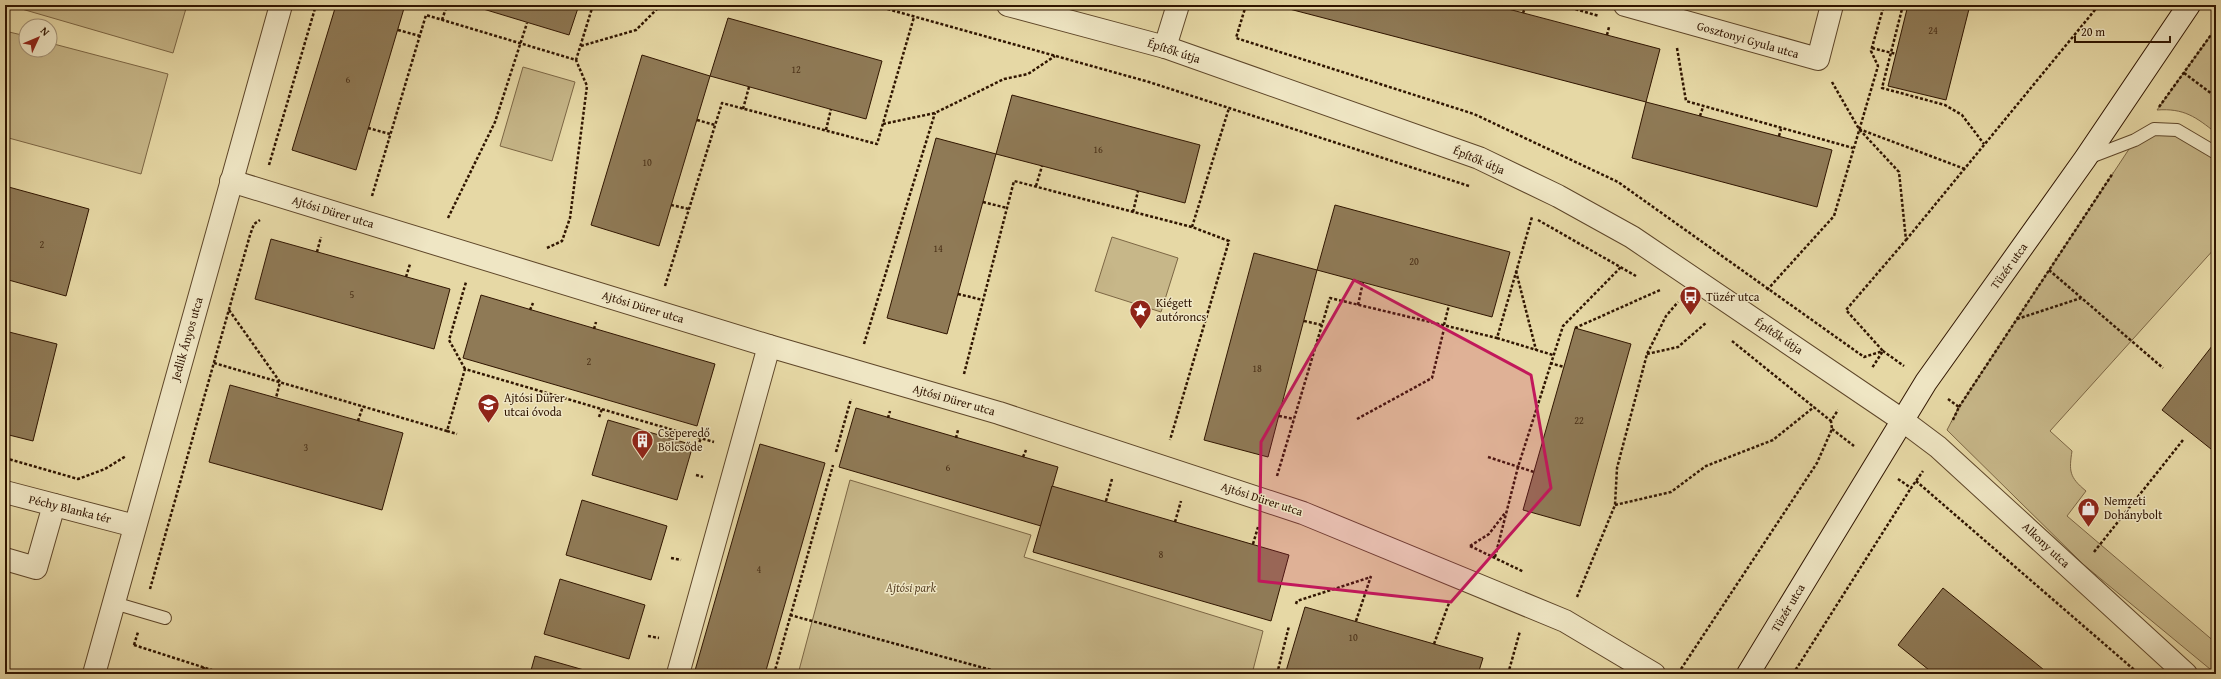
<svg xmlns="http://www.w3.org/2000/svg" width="2221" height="679" font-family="'Gentium Book Plus',serif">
  <rect width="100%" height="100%" fill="#e6d8a5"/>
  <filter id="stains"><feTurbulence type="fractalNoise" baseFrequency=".005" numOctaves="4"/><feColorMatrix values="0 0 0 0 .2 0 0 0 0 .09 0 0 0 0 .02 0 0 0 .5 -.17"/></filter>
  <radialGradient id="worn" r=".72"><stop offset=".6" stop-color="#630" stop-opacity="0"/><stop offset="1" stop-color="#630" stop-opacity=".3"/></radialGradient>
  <!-- green -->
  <g fill="#c7b789" stroke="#7c6644">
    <polygon points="8,5 187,5 173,53"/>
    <path d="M2216,28V133C2196,117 2184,108 2157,110Z"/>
    <polygon points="5,31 26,36 26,50 50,50 50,43 168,74 141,174 5,137"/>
    <polygon points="523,67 575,82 552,161 500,146"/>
    <path d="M2177,130L2216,157V247L2050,431L2072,451C2069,471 2069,477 2086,491L2067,516L2216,643V674L2084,565L1947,430L1959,407L2135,140Z"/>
    <polygon points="1112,237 1178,258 1161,312 1095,291"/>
    <polygon points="850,480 1031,535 1024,557 1263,631 1252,674 798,674"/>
  </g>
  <!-- building -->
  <g fill="#8f7a56" stroke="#301500">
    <polygon points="336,5 405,5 356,170 292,150"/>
    <polygon points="470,5 579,5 569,35"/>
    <polygon points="1274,5 1493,5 1660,49 1646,102"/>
    <polygon points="1908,5 1970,5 1946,100 1888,86"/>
    <polygon points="728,18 882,61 866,119 710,76"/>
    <polygon points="642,55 710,76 659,246 591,225"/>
    <polygon points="1012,95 1200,145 1185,203 996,154"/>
    <polygon points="1646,102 1832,150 1817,207 1632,158"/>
    <polygon points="936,138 996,154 947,334 887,318"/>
    <polygon points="5,186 89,209 66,296 5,279"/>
    <polygon points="1335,205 1510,252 1492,317 1317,270"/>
    <polygon points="271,239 450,289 434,349 255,299"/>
    <polygon points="1254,253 1317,270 1268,457 1204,440"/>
    <polygon points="481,295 715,364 697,426 463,358"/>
    <polygon points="1575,328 1631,344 1580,526 1523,510"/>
    <polygon points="5,331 57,344 33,441 5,434"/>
    <polygon points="2216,341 2216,453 2162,410"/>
    <polygon points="230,385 403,433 382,510 209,462"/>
    <polygon points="856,408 1058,467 1041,526 839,467"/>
    <polygon points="608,420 693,445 677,500 592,475"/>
    <polygon points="760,444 825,463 765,674 694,674"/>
    <polygon points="1052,486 1289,555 1271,621 1033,552"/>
    <polygon points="582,500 667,526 651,580 566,555"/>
    <polygon points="560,579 645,605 629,659 544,634"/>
    <polygon points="1943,588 2049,674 1934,674 1898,645"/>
    <polygon points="1305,607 1483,658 1478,674 1297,674 1286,671"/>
    <polygon points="535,656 598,674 530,674"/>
  </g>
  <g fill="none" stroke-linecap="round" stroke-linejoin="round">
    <defs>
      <g id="lane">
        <polyline points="2088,158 2135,140 2154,129 2177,130 2216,153"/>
        <polyline points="114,603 165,618"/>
      </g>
      <g id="street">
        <polyline points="1008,5 1165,47 1479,158 1558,196 1632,237 1902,420 1938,447 2186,674"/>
        <polyline points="1625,5 1818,59 1832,5"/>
        <polyline points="1165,47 1178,5"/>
        <polyline points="231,181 769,346 999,413 1303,513 1565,621 1654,674"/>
        <polyline points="5,492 135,526"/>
        <polyline points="5,559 36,568 54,505"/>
        <polyline points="94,674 281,5"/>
        <polyline points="678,674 769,346"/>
      </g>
      <polyline id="secondary" points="1748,674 1926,382 2085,159 2189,5"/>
    </defs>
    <!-- lane casing -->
    <use href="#lane" stroke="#5e4629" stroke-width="14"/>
    <!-- street casing -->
    <use href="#street" stroke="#5e4629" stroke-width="24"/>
    <!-- secondary casing -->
    <use href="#secondary" stroke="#301500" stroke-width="24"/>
    <!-- path -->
    <g stroke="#301500" stroke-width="2.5" stroke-dasharray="3 2" stroke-linecap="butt">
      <polyline points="873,5 1149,82 1469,186"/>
      <polyline points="1246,5 1236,38 1474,114 1618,182 1864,357 1883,351 1904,366"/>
      <polyline points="1561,5 1599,16"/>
      <polyline points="1903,5 1882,88 1945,105 1962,115 1984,144"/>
      <polyline points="1523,13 1526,5"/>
      <polyline points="442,20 447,5"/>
      <polyline points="398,30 420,36"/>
      <polyline points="1607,35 1609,27"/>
      <polyline points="581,46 636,30 661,5"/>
      <polyline points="1677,48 1686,101 1853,148"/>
      <polyline points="1872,48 1896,54"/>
      <polyline points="2184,73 2216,97"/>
      <polyline points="1832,82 1859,129 1899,172 1906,240 1846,310 1883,351 1872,368"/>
      <polyline points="2159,107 2216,28"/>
      <polyline points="743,109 749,87"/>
      <polyline points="1700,116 1703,107"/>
      <polyline points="697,120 715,125"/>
      <polyline points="883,124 935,113 1004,79 1028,74 1055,56"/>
      <polyline points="368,128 390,134"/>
      <polyline points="1859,129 1965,169"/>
      <polyline points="826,130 831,109"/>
      <polyline points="1779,136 1781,129"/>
      <polyline points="269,165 316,5"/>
      <polyline points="1036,186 1042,166"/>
      <polyline points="372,196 426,15 576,60 593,5"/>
      <polyline points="983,202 1007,208"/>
      <polyline points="671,205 689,209"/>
      <polyline points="1133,212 1138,191"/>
      <polyline points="448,218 495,122 527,23"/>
      <polyline points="1538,220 1636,276"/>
      <polyline points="1192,227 1229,108"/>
      <polyline points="1906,240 2099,5"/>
      <polyline points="547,248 562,241 570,218 587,86 576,60"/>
      <polyline points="317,252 321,237"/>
      <polyline points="2049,270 2163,368"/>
      <polyline points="1516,271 1536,350"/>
      <polyline points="406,277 410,264"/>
      <polyline points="665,286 722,103 877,144 914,17"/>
      <polyline points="1767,290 1834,216 1878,66 1871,51 1884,5"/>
      <polyline points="958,294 983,300"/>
      <polyline points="1358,305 1363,282"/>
      <polyline points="229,310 280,382 276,398"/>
      <polyline points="530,310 533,303"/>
      <polyline points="2017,319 2081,298"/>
      <polyline points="1304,321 1322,325"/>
      <polyline points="1444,325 1449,305"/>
      <polyline points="1575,328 1660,290"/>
      <polyline points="594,329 596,322"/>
      <polyline points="1497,338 1553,355"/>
      <polyline points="1732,341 1831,421"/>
      <polyline points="864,344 935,113"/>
      <polyline points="1647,354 1678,347 1707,322"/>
      <polyline points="214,363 447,431 465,369 714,442"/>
      <polyline points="1550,363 1564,367"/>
      <polyline points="465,369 449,340 466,282"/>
      <polyline points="964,374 1014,181 1192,227 1229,241 1170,440"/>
      <polyline points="1948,399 1959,407 1952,422"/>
      <polyline points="1959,407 2113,173"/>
      <polyline points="1279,416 1294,419"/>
      <polyline points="599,417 602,409"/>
      <polyline points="888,418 890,411"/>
      <polyline points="1357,419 1432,378 1444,329"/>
      <polyline points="358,421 363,406"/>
      <polyline points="1832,429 1854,446"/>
      <polyline points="447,431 457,434"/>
      <polyline points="956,438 958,430"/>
      <polyline points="698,447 701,437"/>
      <polyline points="836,452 851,399"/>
      <polyline points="1023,457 1026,450"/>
      <polyline points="1488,457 1534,472"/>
      <polyline points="5,458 78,479 105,469 126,456"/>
      <polyline points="696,475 703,477"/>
      <polyline points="1277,476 1330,298 1497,338 1532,217"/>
      <polyline points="1898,479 1911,488 1923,471"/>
      <polyline points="1916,481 2139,674"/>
      <polyline points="1106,501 1112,479"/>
      <polyline points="1615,505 1671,492 1706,466 1773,440 1814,407"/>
      <polyline points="1175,522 1181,501"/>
      <polyline points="1253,544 1258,527"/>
      <polyline points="1470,546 1524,572"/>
      <polyline points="1470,546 1489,534 1505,513"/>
      <polyline points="2094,552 2183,440"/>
      <polyline points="1495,557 1518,467 1563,326 1621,267"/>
      <polyline points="671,558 681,560"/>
      <polyline points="150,589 250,235 254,224 260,220"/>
      <polyline points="1577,597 1615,505 1617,468 1647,354 1666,316 1678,302"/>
      <polyline points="1296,604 1297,601 1371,577"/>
      <polyline points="790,615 1006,674"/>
      <polyline points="1356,621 1371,576"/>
      <polyline points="648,636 659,638"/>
      <polyline points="1434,644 1449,603"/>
      <polyline points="134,645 138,632"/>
      <polyline points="134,645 224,674"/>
      <polyline points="1681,669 1817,463 1832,429 1831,421 1838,410"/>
      <polyline points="5,673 27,674"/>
      <polyline points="202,674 204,667"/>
      <polyline points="774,674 833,465"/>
      <polyline points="1277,674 1289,626"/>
      <polyline points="1508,674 1520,631"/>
      <polyline points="1793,674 1911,488"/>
    </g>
    <!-- lane -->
    <use href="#lane" stroke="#efe6c4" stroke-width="12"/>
    <!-- street -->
    <use href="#street" stroke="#efe6c4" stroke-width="22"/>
    <!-- secondary -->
    <use href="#secondary" stroke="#efe6c4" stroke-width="22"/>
  </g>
  <!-- marked area -->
  <path fill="#c2185b" fill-opacity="0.2" stroke="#c2185b" stroke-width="3" stroke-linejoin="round" d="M1354,280L1531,375L1551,488L1451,602L1259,581L1261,442Z"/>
  <!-- icons -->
  <defs>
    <symbol id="bus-pin" viewBox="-11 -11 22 30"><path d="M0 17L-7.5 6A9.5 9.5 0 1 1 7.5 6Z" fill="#8f2418" stroke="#efe6c4"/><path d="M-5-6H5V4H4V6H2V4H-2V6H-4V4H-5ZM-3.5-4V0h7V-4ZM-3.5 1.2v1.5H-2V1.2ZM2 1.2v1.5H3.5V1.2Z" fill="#fff"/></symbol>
    <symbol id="sight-pin" viewBox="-11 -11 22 30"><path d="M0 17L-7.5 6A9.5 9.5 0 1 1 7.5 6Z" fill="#8f2418" stroke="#efe6c4"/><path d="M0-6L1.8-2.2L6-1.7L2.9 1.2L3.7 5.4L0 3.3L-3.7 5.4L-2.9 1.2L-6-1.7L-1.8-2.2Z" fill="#fff"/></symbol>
    <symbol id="school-pin" viewBox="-11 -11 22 30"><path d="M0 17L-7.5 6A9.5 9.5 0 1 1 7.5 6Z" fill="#8f2418" stroke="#efe6c4"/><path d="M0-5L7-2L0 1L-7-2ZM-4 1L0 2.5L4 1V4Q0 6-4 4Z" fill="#fff"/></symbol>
    <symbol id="building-pin" viewBox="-11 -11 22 30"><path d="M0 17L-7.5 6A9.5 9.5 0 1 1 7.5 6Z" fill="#8f2418" stroke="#efe6c4"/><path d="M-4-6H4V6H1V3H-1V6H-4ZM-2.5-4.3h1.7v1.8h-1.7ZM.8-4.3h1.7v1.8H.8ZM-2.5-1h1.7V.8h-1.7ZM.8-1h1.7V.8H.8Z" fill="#fff"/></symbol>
    <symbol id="shop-pin" viewBox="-11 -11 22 30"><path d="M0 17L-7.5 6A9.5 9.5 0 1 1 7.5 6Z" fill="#8f2418" stroke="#efe6c4"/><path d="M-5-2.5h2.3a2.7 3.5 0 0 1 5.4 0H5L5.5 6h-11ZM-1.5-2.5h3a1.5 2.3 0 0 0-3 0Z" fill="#fff"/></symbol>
  </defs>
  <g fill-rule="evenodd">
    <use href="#bus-pin" x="1678" y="284" width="25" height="34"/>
    <use href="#sight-pin" x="1128" y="298" width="25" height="34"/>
    <use href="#school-pin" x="476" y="392" width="25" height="34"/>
    <use href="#building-pin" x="630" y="428" width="25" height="34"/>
    <use href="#shop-pin" x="2076" y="496" width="25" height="34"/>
  </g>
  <g text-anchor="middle" stroke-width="3" stroke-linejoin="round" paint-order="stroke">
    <!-- number labels -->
    <g font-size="10" fill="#482e16">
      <text x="1933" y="34">24</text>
      <text x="796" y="73">12</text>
      <text x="348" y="83">6</text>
      <text x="1098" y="153">16</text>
      <text x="647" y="166">10</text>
      <text x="42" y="248">2</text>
      <text x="938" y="252">14</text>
      <text x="1414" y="265">20</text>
      <text x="352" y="298">5</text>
      <text x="589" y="365">2</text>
      <text x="1257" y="372">18</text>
      <text x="1579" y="424">22</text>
      <text x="306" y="451">3</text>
      <text x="948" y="471">6</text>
      <text x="1161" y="558">8</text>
      <text x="759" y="573">4</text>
      <text x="1353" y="641">10</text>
    </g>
    <!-- street labels -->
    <g font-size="12" fill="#301500" stroke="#efe6c4">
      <text transform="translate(1748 40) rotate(16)" y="4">Gosztonyi Gyula utca</text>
      <text transform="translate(1174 51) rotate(18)" y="4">Építők útja</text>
      <text transform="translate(1479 160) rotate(23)" y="4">Építők útja</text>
      <text transform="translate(333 212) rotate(17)" y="4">Ajtósi Dürer utca</text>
      <text transform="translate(2009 266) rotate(-54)" y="4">Tüzér utca</text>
      <text transform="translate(643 307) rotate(17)" y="4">Ajtósi Dürer utca</text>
      <text transform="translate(1779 336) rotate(34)" y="4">Építők útja</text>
      <text transform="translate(187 339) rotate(-74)" y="4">Jedlik Ányos utca</text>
      <text transform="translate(954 400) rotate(16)" y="4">Ajtósi Dürer utca</text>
      <text transform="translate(1262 499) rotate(18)" y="4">Ajtósi Dürer utca</text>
      <text transform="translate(70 509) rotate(14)" y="4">Péchy Blanka tér</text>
      <text transform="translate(2046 545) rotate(43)" y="4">Alkony utca</text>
      <text transform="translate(1788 608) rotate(-59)" y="4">Tüzér utca</text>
    </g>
    <!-- poi labels -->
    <g font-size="12" fill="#301500" stroke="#efe6c4" text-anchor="start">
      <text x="1706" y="301">Tüzér utca</text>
      <text x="1156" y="307">Kiégett<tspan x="1156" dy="14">autóroncs</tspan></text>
      <text x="504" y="402">Ajtósi Dürer<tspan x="504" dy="14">utcai óvoda</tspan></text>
      <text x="658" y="437">Cseperedő<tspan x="658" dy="14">Bölcsőde</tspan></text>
      <text x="2104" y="505">Nemzeti<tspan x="2104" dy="14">Dohánybolt</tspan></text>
    </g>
    <!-- park labels -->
    <g font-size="12" font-style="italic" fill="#5d4629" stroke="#efe6c4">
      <text x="911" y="592">Ajtósi park</text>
    </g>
  </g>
  <!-- margin -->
  <rect width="2221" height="679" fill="none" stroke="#e6d8a5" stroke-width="20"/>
  <rect x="6" y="6" width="2209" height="667" fill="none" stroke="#301500" stroke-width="2"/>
  <rect x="10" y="10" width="2201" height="659" fill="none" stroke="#301500"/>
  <!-- north arrow -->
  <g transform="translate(38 38) rotate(46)"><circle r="19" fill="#efe6c4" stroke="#a39276"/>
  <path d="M0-3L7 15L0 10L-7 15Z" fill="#8f2418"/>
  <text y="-6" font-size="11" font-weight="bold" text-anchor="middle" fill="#301500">N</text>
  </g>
  <!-- scale -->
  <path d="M2075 36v6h95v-6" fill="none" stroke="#301500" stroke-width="2"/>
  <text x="2081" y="36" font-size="12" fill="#301500" stroke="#efe6c4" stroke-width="3" paint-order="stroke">20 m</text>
  <rect width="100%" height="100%" filter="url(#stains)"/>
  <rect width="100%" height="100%" fill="url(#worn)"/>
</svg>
